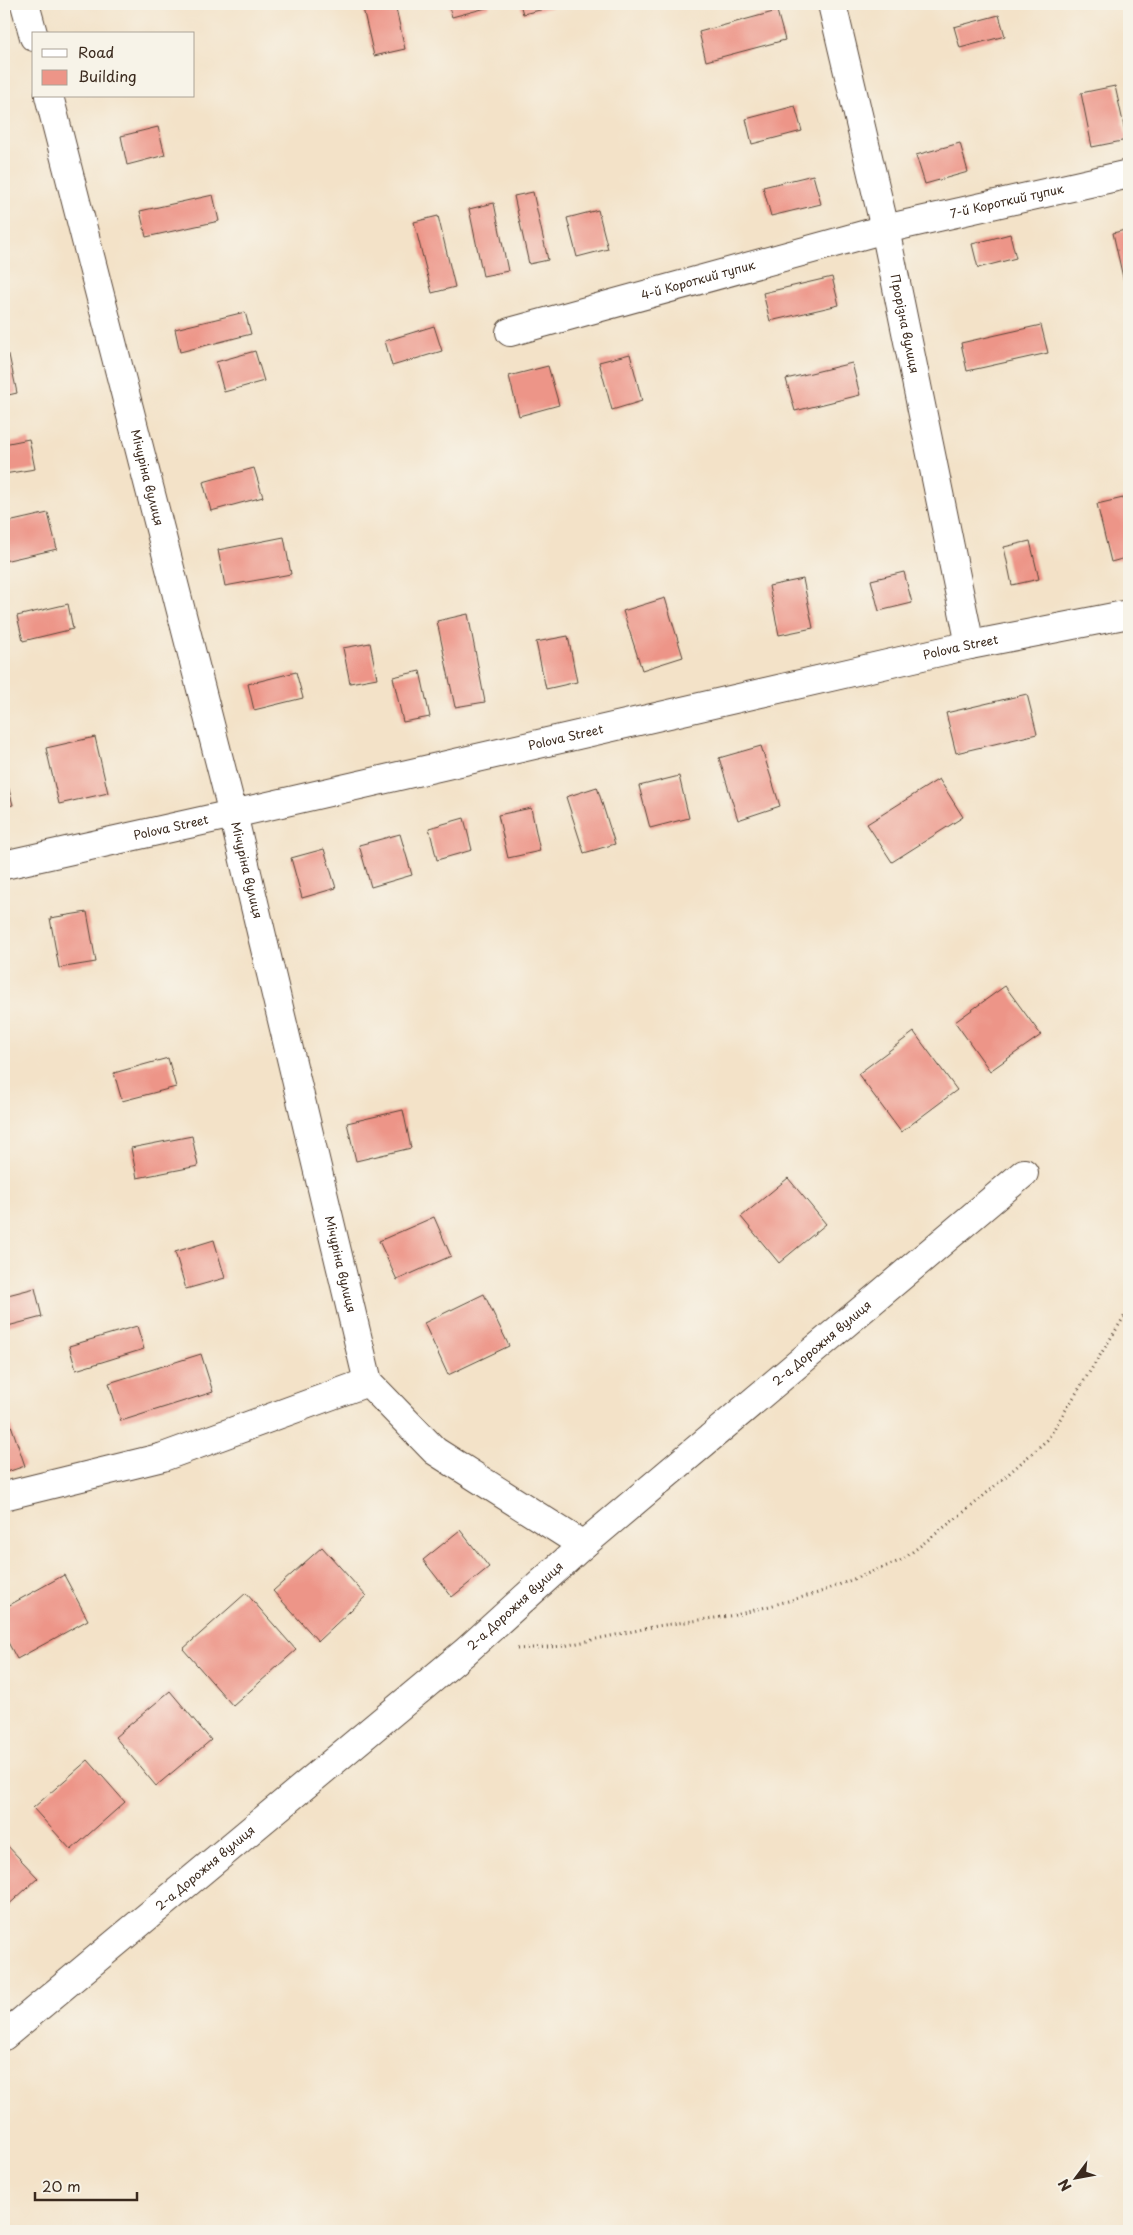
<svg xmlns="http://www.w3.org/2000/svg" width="1133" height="2235" font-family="'Playpen Sans',sans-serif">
  <rect width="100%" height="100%" fill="#f7f3e8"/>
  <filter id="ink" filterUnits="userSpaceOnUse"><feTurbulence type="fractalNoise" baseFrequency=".02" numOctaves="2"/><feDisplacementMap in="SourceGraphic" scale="10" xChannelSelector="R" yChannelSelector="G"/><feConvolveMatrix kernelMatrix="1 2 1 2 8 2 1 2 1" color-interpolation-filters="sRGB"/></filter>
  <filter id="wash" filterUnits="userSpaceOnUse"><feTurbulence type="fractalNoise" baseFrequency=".0096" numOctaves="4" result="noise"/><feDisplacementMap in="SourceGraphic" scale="20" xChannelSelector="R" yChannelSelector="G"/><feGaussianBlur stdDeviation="1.12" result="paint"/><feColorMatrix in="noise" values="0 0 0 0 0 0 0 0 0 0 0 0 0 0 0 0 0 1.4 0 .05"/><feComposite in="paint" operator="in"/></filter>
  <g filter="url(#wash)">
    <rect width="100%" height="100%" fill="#f3e2c8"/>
    <g id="blocks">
      <!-- building -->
      <g fill="#ed9588">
        <polygon points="362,4 395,4 405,49 374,56"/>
        <polygon points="448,4 489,4 490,7 452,17"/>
        <polygon points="520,4 557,4 557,6 523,14"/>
        <polygon points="777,11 785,40 706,61 699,32"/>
        <polygon points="999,15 1005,36 960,48 954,27"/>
        <polygon points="1115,86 1127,140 1092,147 1081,93"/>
        <polygon points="795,106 802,131 752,144 746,119"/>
        <polygon points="158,127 165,155 127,165 121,136"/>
        <polygon points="960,143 968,172 925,184 916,155"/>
        <polygon points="813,175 821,204 771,216 763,187"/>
        <polygon points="533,192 548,260 529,264 514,196"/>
        <polygon points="213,195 219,221 146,237 140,211"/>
        <polygon points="494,203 508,271 483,276 469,209"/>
        <polygon points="598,210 608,249 577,257 567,218"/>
        <polygon points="438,216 455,287 432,293 414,222"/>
        <polygon points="1129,229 1129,281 1124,282 1113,233"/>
        <polygon points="1010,234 1016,258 978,268 972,244"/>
        <polygon points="832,277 839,305 770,321 763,293"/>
        <polygon points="245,312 251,334 180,352 175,329"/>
        <polygon points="1041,325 1048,353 967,371 961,343"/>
        <polygon points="434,326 442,351 392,366 385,341"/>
        <polygon points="255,351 264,381 224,392 216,362"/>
        <polygon points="630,354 642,401 612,410 599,362"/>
        <polygon points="9,355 17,393 4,396 4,356"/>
        <polygon points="852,363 860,395 795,411 786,379"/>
        <polygon points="548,366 559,405 519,416 509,376"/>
        <polygon points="29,439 35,469 4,474 4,444"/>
        <polygon points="254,468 263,497 211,511 203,482"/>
        <polygon points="1123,498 1129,524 1129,557 1111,562 1097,504"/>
        <polygon points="48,513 57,549 4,561 4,523"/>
        <polygon points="284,537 291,574 225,586 218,550"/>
        <polygon points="1030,541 1039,579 1012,585 1004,547"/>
        <polygon points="904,572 912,603 879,611 871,580"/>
        <polygon points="803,579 813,628 779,635 769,586"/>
        <polygon points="665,598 683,657 642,670 623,611"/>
        <polygon points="68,604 73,629 23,641 17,616"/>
        <polygon points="468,614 485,702 455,707 437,621"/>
        <polygon points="568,636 577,682 546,689 536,642"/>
        <polygon points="370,643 377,678 350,683 343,648"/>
        <polygon points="420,671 430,717 403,722 393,677"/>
        <polygon points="296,672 303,698 254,710 248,684"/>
        <polygon points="1027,694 1037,734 956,753 946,713"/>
        <polygon points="95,737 108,793 59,804 46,748"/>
        <polygon points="761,746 780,806 738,820 719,758"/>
        <polygon points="4,770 13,805 4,807"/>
        <polygon points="679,776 689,818 650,828 639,786"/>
        <polygon points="939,779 963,817 892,862 867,824"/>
        <polygon points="597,787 615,844 584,853 566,797"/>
        <polygon points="531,808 540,851 508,858 498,815"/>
        <polygon points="464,818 472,850 437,860 429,828"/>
        <polygon points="400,834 412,875 371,887 359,845"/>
        <polygon points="324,849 336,888 302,898 291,858"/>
        <polygon points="87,912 96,962 59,968 50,918"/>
        <polygon points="1005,986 1041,1035 990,1071 955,1022"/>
        <polygon points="914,1032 957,1090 901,1132 858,1074"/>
        <polygon points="168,1058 176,1087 122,1101 114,1073"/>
        <polygon points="403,1110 411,1148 356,1161 347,1123"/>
        <polygon points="192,1136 198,1166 137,1178 131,1148"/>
        <polygon points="788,1178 826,1224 779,1263 741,1217"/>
        <polygon points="434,1217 451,1256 397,1280 379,1241"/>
        <polygon points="214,1240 225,1278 186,1289 175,1252"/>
        <polygon points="35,1288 42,1317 4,1327 4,1296"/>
        <polygon points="484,1294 509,1346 448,1375 424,1323"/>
        <polygon points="137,1326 144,1349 76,1370 69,1346"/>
        <polygon points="201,1354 213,1392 121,1421 109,1383"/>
        <polygon points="9,1419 25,1466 4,1473 4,1421"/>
        <polygon points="460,1530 489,1567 452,1597 423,1560"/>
        <polygon points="322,1547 366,1596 318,1641 273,1591"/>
        <polygon points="64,1575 88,1620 17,1659 4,1635 4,1608"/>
        <polygon points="246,1593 296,1650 233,1706 183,1649"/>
        <polygon points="170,1691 211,1740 156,1786 115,1737"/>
        <polygon points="88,1760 125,1802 71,1850 33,1808"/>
        <polygon points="4,1842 38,1878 4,1909"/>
      </g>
    </g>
  </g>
  <g filter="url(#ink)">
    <use href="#blocks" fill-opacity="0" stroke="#574638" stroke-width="1"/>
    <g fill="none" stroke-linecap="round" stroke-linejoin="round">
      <defs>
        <g id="minor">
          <polyline points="25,4 34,37"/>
          <path id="s1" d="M832,4L885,229L970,645"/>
          <path id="s2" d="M49,96L233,814L368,1382L435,1451L583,1545"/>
          <path id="s3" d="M510,332L885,229L1129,174"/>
          <path id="s4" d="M4,865L233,814L970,645L1129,614"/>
          <polyline points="4,1496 163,1457 368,1382"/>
          <path id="s5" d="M4,2036L465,1652L583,1545L1024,1173"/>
        </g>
      </defs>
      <!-- minor casing -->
      <use href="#minor" stroke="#574638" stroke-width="30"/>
      <!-- path -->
      <polyline stroke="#574638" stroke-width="3" stroke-dasharray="1 4" stroke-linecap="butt" points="517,1649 564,1646 657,1626 736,1615 818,1593 902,1560 973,1505 1047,1440 1129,1309"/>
      <!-- minor -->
      <use href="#minor" stroke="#fff" stroke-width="28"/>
    </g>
  </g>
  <g text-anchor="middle" stroke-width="4.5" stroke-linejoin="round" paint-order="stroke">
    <!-- street labels -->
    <g font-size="12" fill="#3b2a1e" stroke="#f7f3e8">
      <text dy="4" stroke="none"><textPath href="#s3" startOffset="514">7-й Короткий тупик</textPath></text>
      <text dy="4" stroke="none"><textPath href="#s3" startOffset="195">4-й Короткий тупик</textPath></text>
      <text dy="4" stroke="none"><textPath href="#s1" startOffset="328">Прорізна вулиця</textPath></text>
      <text dy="4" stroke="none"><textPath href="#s2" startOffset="394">Мічуріна вулиця</textPath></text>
      <text dy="4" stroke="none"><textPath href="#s4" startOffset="981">Polova Street</textPath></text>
      <text dy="4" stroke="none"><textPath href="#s4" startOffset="576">Polova Street</textPath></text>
      <text dy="4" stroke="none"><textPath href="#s4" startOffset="171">Polova Street</textPath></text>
      <text dy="4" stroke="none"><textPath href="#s2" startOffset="799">Мічуріна вулиця</textPath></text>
      <text dy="4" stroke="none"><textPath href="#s2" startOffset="1204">Мічуріна вулиця</textPath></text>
      <text dy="4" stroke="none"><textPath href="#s5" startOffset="1072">2-а Дорожня вулиця</textPath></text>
      <text dy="4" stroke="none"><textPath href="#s5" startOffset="668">2-а Дорожня вулиця</textPath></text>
      <text dy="4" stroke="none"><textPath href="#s5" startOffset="262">2-а Дорожня вулиця</textPath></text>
    </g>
  </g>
  <!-- margin -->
  <rect width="1133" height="2235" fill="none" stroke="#f7f3e8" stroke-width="20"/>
  <!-- legend -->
  <rect x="32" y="32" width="162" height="65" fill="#f7f3e8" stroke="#aca397"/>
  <rect x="42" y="49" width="25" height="8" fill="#ffffff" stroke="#aca397"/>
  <text x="78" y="58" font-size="15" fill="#3b2a1e">Road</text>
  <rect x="42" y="70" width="25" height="15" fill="#ed9588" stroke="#aca397"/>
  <text x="78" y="82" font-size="15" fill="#3b2a1e">Building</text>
  <!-- north arrow -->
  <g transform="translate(1076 2178) rotate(238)" stroke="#f7f3e8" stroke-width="4" paint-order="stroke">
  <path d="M0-4L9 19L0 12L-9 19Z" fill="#3b2a1e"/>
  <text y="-8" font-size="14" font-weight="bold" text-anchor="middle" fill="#3b2a1e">N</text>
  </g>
  <!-- scale -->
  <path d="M35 2192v8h102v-8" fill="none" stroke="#3b2a1e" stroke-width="2.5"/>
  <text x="42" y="2192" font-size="15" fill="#3b2a1e" stroke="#f7f3e8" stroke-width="4" paint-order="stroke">20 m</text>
</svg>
